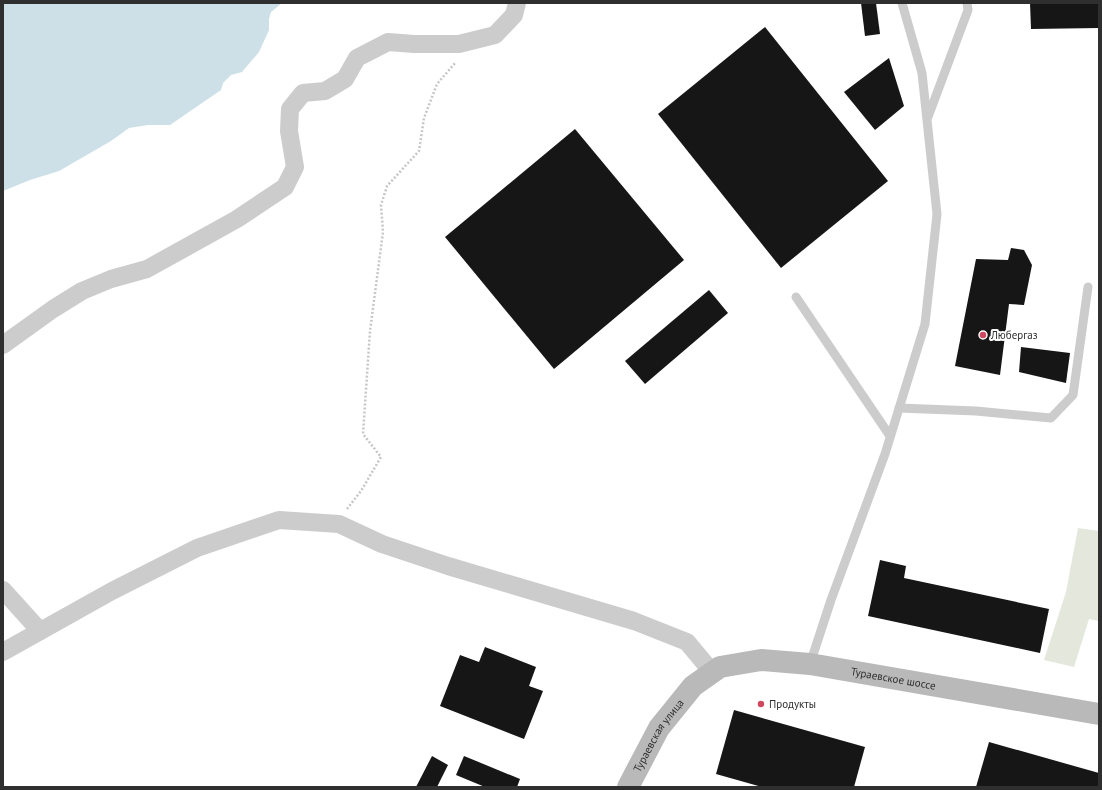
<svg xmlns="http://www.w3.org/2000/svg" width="1102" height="790" font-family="'PT Sans',sans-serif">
  <rect width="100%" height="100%" fill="#fff"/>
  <!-- green -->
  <polygon fill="#e3e7dc" points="1078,528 1099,531 1099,621 1089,619 1074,667 1044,660 1066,592"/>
  <!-- water -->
  <polygon fill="#cde0e8" points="3,3 282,3 271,12 269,19 269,30 259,52 242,72 231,75 223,83 221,90 170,125 148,125 129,128 111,141 59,171 30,180 3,191"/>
  <!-- building -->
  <g fill="#161616">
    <polygon points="861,3 876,3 880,34 865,36"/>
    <polygon points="1030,3 1099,3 1099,28 1031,29"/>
    <polygon points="765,27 888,181 781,268 658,114"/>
    <polygon points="889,58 904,106 875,130 844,92"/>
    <polygon points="575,129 684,260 554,369 445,237"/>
    <polygon points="1011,248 1024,250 1032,265 1024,305 1009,304 1000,375 955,366 976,259 1008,260"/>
    <polygon points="709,290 728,313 645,384 625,361"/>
    <polygon points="1021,347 1070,353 1066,383 1019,372"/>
    <polygon points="880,560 906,566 904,578 1049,609 1040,653 868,616"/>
    <polygon points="485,647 536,667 529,686 543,691 524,739 440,706 460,655 479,662"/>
    <polygon points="734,710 865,747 854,787 762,787 716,774"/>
    <polygon points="989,742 1099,773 1099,787 976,787"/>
    <polygon points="432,756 448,765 437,787 416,787"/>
    <polygon points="464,756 520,779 517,787 485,787 456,775"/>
  </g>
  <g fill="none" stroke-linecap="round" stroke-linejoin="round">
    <!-- path -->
    <polyline stroke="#c6c6c6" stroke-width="2.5" stroke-dasharray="2 2" stroke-linecap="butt" points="347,509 361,491 381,457 363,434 370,331 383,232 381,205 387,186 419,151 424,118 437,84 456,62"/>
    <!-- lane -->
    <g stroke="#ccc" stroke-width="9">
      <polyline points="928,117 968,10 967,3"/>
      <polyline points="796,297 890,436"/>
      <polyline points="899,408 976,411 1051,418 1073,395 1088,287"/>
      <polyline points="810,664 831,600 885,454 925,324 937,214 922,73 902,3"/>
    </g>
    <!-- street -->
    <g stroke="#ccc" stroke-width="18">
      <polyline points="3,345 53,309 82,291 111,279 147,269 237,219 285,187 295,167 289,131 290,109 303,93 325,91 345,79 357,58 388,42 414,44 459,44 495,35 514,15 517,3"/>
      <polyline points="3,590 40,631"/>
      <polyline points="3,652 112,591 197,548 279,520 339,524 382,544 448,566 634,621 687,642 712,672"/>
    </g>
    <!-- secondary -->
    <path stroke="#b9b9b9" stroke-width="22" id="s1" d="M628,787L659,728L693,686L720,667L761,660L810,664L1099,714"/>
  </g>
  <!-- markers -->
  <g fill="#d0475f" stroke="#fff" stroke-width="1.5">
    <circle cx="983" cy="335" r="4"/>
    <circle cx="761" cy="704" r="4"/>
  </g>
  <g text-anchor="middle" stroke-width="4" stroke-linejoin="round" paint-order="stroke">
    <!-- poi labels -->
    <g font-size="11" fill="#2f2f2f" stroke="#fff" text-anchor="start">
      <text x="991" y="339">Любергаз</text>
      <text x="769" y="708">Продукты</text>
    </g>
    <!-- street labels -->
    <g font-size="11" fill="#2f2f2f" stroke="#fff">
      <text dy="4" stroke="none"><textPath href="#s1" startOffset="329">Тураевское шоссе</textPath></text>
      <text dy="4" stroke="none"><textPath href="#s1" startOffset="60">Тураевская улица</textPath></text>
    </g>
  </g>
  <!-- border -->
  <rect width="1102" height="790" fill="none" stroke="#2f2f2f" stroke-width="8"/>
</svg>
